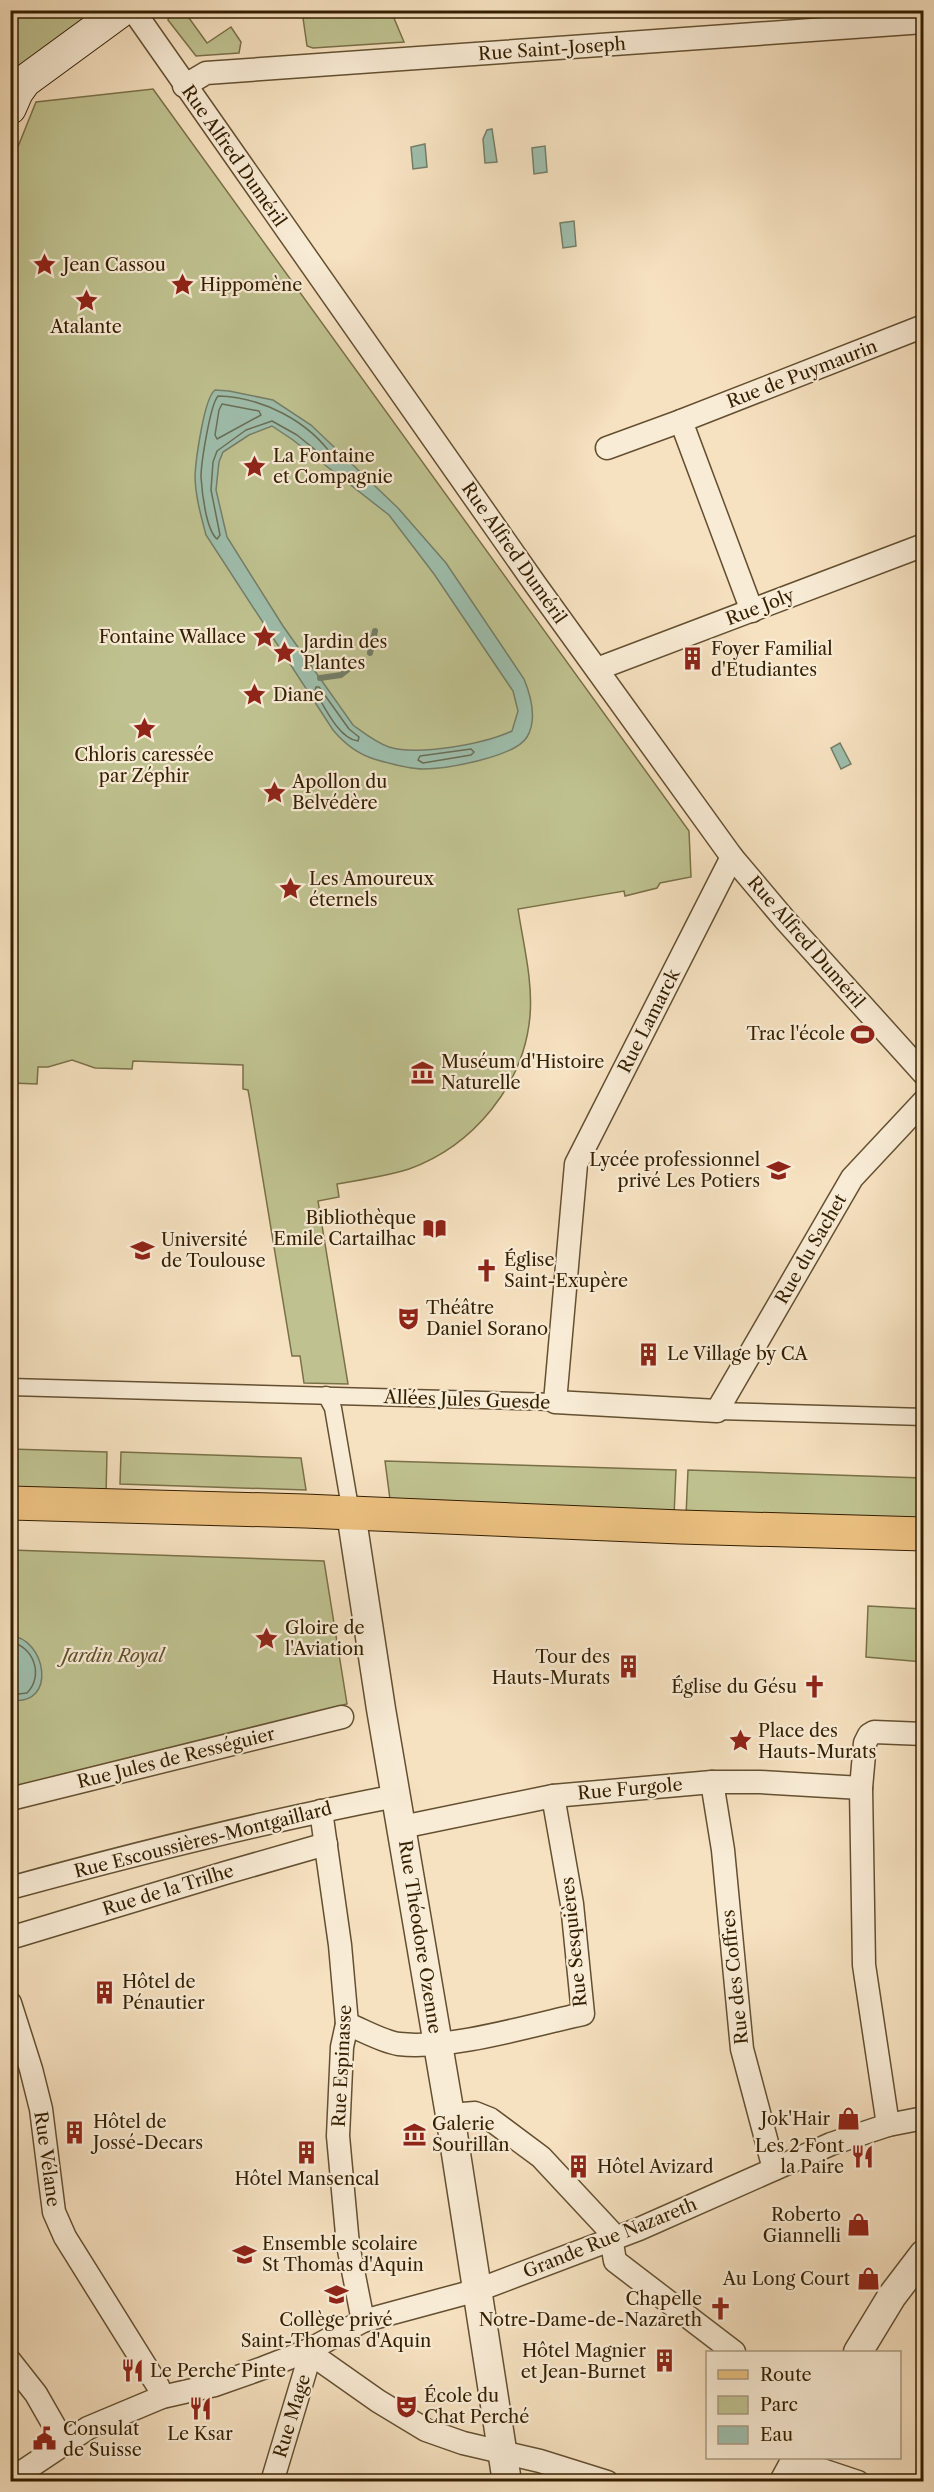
<svg xmlns="http://www.w3.org/2000/svg" width="934" height="2492" font-family="'Libre Caslon Text',serif">
  <rect width="100%" height="100%" fill="#f6e1c0"/>
  <filter id="stains"><feTurbulence type="fractalNoise" baseFrequency=".00333" numOctaves="4"/><feColorMatrix values="0 0 0 0 .2 0 0 0 0 .09 0 0 0 0 .02 0 0 0 .5 -.17"/></filter>
  <radialGradient id="worn" r=".72"><stop offset=".6" stop-color="#630" stop-opacity="0"/><stop offset="1" stop-color="#630" stop-opacity=".3"/></radialGradient>
  <!-- green -->
  <g fill="#bfc290" stroke="#7a7048" stroke-width="1.5">
    <path d="M11,11H98C65,32 30,55 11,89Z"/>
    <polygon points="170,11 184,11 207,43 231,27 241,42 239,53 196,56 168,20"/>
    <polygon points="302,11 391,11 404,42 313,48 307,46"/>
    <path d="M153,89L689,831L691,877L660,883L657,888L625,896L624,891L518,909C523,943 533,980 530,1016C524,1085 473,1146 409,1169C386,1176 361,1180 337,1184L339,1197L318,1201L348,1384L304,1383L300,1356H292L250,1101L248,1090L243,1089V1065L133,1061L132,1069L95,1068L72,1060L48,1067H38L37,1084L11,1083V164L36,102Z"/>
    <polygon points="11,1449 107,1452 106,1496 11,1493"/>
    <polygon points="121,1452 301,1458 306,1490 120,1484"/>
    <polygon points="385,1461 676,1470 674,1516 391,1507"/>
    <polygon points="688,1470 923,1478 923,1523 686,1516"/>
    <polygon points="11,1550 324,1561 347,1704 11,1789"/>
    <polygon points="868,1606 923,1609 923,1662 866,1657"/>
  </g>
  <!-- water -->
  <g fill="#9ebeac" stroke="#747e68" stroke-width="1.5" fill-rule="evenodd">
    <polygon points="492,129 497,162 485,163 483,139 487,130"/>
    <polygon points="425,144 427,167 413,169 411,147"/>
    <polygon points="545,146 547,172 534,174 532,148"/>
    <polygon points="574,221 576,246 563,248 560,223"/>
    <path d="M215,390L229,391L273,400L311,425L398,508L446,563L524,679C531,696 537,720 527,737C515,757 446,769 423,769C408,769 388,763 374,759C358,754 343,742 333,730L206,535C201,516 195,495 195,475C196,459 204,398 215,390ZM272,426L293,440L389,515L434,574L513,691L518,711L512,731C484,744 419,756 389,747C375,742 364,733 353,725L283,626L227,537L216,490L219,462L223,452L249,435Z"/>
    <polygon points="840,743 851,764 841,769 831,748"/>
    <path d="M10,1636C46,1637 58,1707 11,1700Z"/>
  </g>
  <g fill="none" stroke-linecap="round" stroke-linejoin="round">
    <!-- shore -->
    <g stroke="#696e56" stroke-width="1.5">
      <path d="M218,396C262,397 309,421 334,458L329,461L297,435L272,421L246,430L217,451L213,462L211,490L220,535L217,539C206,530 202,492 201,477C201,464 210,405 218,396Z"/>
      <polygon points="222,404 259,411 261,415 217,439 215,435 219,410"/>
      <path d="M316,687H319L349,729L359,737L358,741C339,739 324,706 315,691Z"/>
      <polygon points="471,749 474,752 471,755 423,763 418,760 420,756"/>
      <path d="M10,1642C34,1646 44,1676 27,1693L10,1695"/>
    </g>
    <!-- stream -->
    <g stroke="#747e68" stroke-width="6">
      <polyline points="370,653 375,631"/>
      <polyline points="320,678 341,675 356,663"/>
    </g>
    <defs>
      <g id="pedestrian">
        <polyline points="10,1387 555,1402"/>
        <polyline points="326,1395 333,1408 351,1513"/>
        <polyline points="717,1411 924,1417"/>
      </g>
      <g id="minor">
        <polyline points="133,10 535,584 732,857 786,921 924,1074"/>
        <polyline points="184,86 206,73 924,22"/>
        <polyline points="607,448 681,421"/>
        <polyline points="752,611 681,421 924,326"/>
        <polyline points="597,669 924,545"/>
        <polyline points="732,857 576,1164 555,1402 717,1411 852,1178 924,1101"/>
        <polyline points="712,1782 723,1850 742,2049 774,2169"/>
        <polyline points="10,1799 342,1717"/>
        <polyline points="321,1811 340,1945 347,2024 342,2047 338,2136 348,2245 363,2321"/>
        <polyline points="402,1827 553,1796 712,1782 760,1782 861,1788"/>
        <path d="M10,1888C138,1853 266,1821 396,1796"/>
        <polyline points="10,1938 225,1873 326,1844"/>
        <polyline points="10,2003 31,2069 41,2109 54,2212 65,2237 158,2386 162,2397"/>
        <path d="M347,2024C363,2030 383,2042 399,2044C450,2050 532,2025 583,2014L572,1904L553,1796"/>
        <polyline points="450,2115 475,2113 490,2119 541,2157 610,2231 615,2261 734,2352"/>
        <polyline points="888,2125 864,1965 861,1788 865,1743 869,1735 874,1732 924,1734"/>
        <polyline points="307,2351 378,2401 426,2430 463,2443 540,2461 607,2482"/>
        <polyline points="10,2361 36,2394 64,2443"/>
        <polyline points="797,2458 819,2469 858,2482"/>
        <polyline points="10,2480 88,2428 162,2397 215,2385 263,2368 307,2351 363,2321 478,2290 639,2229 831,2144 888,2125 924,2118"/>
        <polyline points="272,2482 308,2362 307,2351"/>
      </g>
      <g id="tertiary">
        <polyline points="351,1513 381,1709 450,2115 507,2482"/>
        <polyline points="858,2352 892,2296 924,2254"/>
        <polyline points="784,2482 797,2458"/>
      </g>
      <polyline id="secondary" points="10,108 17,92 25,81 122,10"/>
      <polyline id="primary" points="10,1503 305,1511 680,1527 924,1534"/>
    </defs>
    <!-- pedestrian casing -->
    <use href="#pedestrian" stroke="#645031" stroke-width="19"/>
    <!-- minor casing -->
    <use href="#minor" stroke="#645031" stroke-width="25"/>
    <!-- tertiary casing -->
    <use href="#tertiary" stroke="#645031" stroke-width="31"/>
    <!-- secondary casing -->
    <use href="#secondary" stroke="#341f01" stroke-width="34"/>
    <!-- primary casing -->
    <use href="#primary" stroke="#341f01" stroke-width="35"/>
    <!-- pedestrian -->
    <use href="#pedestrian" stroke="#f9ecd6" stroke-width="16"/>
    <!-- minor -->
    <use href="#minor" stroke="#f9ecd6" stroke-width="22"/>
    <!-- tertiary -->
    <use href="#tertiary" stroke="#f9ecd6" stroke-width="28"/>
    <!-- secondary -->
    <use href="#secondary" stroke="#f9ecd6" stroke-width="32"/>
    <!-- primary -->
    <use href="#primary" stroke="#ebc080" stroke-width="33"/>
  </g>
  <!-- icons -->
  <defs>
    <symbol id="sight-bare" viewBox="-9 -9 18 18"><path d="M0-6L1.8-2.2L6-1.7L2.9 1.2L3.7 5.4L0 3.3L-3.7 5.4L-2.9 1.2L-6-1.7L-1.8-2.2Z" fill="#8f2418" stroke="#f9ecd6" stroke-width="2.5" paint-order="stroke"/></symbol>
    <symbol id="building-bare" viewBox="-9 -9 18 18"><path d="M-4-6H4V6H1V3H-1V6H-4ZM-2.5-4.3h1.7v1.8h-1.7ZM.8-4.3h1.7v1.8H.8ZM-2.5-1h1.7V.8h-1.7ZM.8-1h1.7V.8H.8Z" fill="#8f2418" stroke="#f9ecd6" stroke-width="2.5" paint-order="stroke"/></symbol>
    <symbol id="stadium-bare" viewBox="-9 -9 18 18"><path d="M0-5a6.5 5 0 1 0 0 10a6.5 5 0 1 0 0-10ZM-3.5-1.8h7v3.6h-7Z" fill="#8f2418" stroke="#f9ecd6" stroke-width="2.5" paint-order="stroke"/></symbol>
    <symbol id="museum-bare" viewBox="-9 -9 18 18"><path d="M0-6L6-3V-2H-6V-3ZM-5-1h2V3h-2ZM-1-1h2V3h-2ZM3-1h2V3H3ZM-6 4H6V6H-6Z" fill="#8f2418" stroke="#f9ecd6" stroke-width="2.5" paint-order="stroke"/></symbol>
    <symbol id="school-bare" viewBox="-9 -9 18 18"><path d="M0-5L7-2L0 1L-7-2ZM-4 1L0 2.5L4 1V4Q0 6-4 4Z" fill="#8f2418" stroke="#f9ecd6" stroke-width="2.5" paint-order="stroke"/></symbol>
    <symbol id="library-bare" viewBox="-9 -9 18 18"><path d="M-6-4Q-3-5.5-.7-3.5V5Q-3 3-6 4ZM6-4Q3-5.5 .7-3.5V5Q3 3 6 4Z" fill="#8f2418" stroke="#f9ecd6" stroke-width="2.5" paint-order="stroke"/></symbol>
    <symbol id="university-bare" viewBox="-9 -9 18 18"><path d="M0-5L7-2L0 1L-7-2ZM-4 1L0 2.5L4 1V4Q0 6-4 4Z" fill="#8f2418" stroke="#f9ecd6" stroke-width="2.5" paint-order="stroke"/></symbol>
    <symbol id="church-bare" viewBox="-9 -9 18 18"><path d="M-1.2-6h2.4v3.5h3.3v2.4h-3.3V6h-2.4V-.1h-3.3v-2.4h3.3Z" fill="#8f2418" stroke="#f9ecd6" stroke-width="2.5" paint-order="stroke"/></symbol>
    <symbol id="theatre-bare" viewBox="-9 -9 18 18"><path d="M-5-5.5Q0-4 5-5.5V0Q5 5 0 6Q-5 5-5 0ZM-3.3-2.5H-1v1.5H-3.3ZM1-2.5H3.3v1.5H1ZM-2.8 1Q0 5.5 2.8 1Z" fill="#8f2418" stroke="#f9ecd6" stroke-width="2.5" paint-order="stroke"/></symbol>
    <symbol id="shop-bare" viewBox="-9 -9 18 18"><path d="M-5-2.5h2.3a2.7 3.5 0 0 1 5.4 0H5L5.5 6h-11ZM-1.5-2.5h3a1.5 2.3 0 0 0-3 0Z" fill="#8f2418" stroke="#f9ecd6" stroke-width="2.5" paint-order="stroke"/></symbol>
    <symbol id="restaurant-bare" viewBox="-9 -9 18 18"><path d="M-5-6h1v4h1v-4h1v4h1v-4h1v5L-1.5 .5V6h-2V.5L-5-1ZM5-6V6H3V1.5H1.5Q1.5-4 5-6Z" fill="#8f2418" stroke="#f9ecd6" stroke-width="2.5" paint-order="stroke"/></symbol>
    <symbol id="civic-bare" viewBox="-9 -9 18 18"><path d="M-.6-6.5H3V-4.5H.6V-3L4-1V1h2V6H-6V1h2V-1L-.6-3ZM-1.2 2.5V6h2.4V2.5Z" fill="#8f2418" stroke="#f9ecd6" stroke-width="2.5" paint-order="stroke"/></symbol>
  </defs>
  <g fill-rule="evenodd">
    <use href="#sight-bare" x="28" y="248" width="33" height="33"/>
    <use href="#sight-bare" x="166" y="268" width="33" height="33"/>
    <use href="#sight-bare" x="70" y="284" width="33" height="33"/>
    <use href="#sight-bare" x="238" y="450" width="33" height="33"/>
    <use href="#sight-bare" x="248" y="620" width="33" height="33"/>
    <use href="#sight-bare" x="268" y="636" width="33" height="33"/>
    <use href="#building-bare" x="676" y="642" width="33" height="33"/>
    <use href="#sight-bare" x="238" y="678" width="33" height="33"/>
    <use href="#sight-bare" x="128" y="712" width="33" height="33"/>
    <use href="#sight-bare" x="258" y="776" width="33" height="33"/>
    <use href="#sight-bare" x="274" y="872" width="33" height="33"/>
    <use href="#stadium-bare" x="846" y="1018" width="33" height="33"/>
    <use href="#museum-bare" x="406" y="1056" width="33" height="33"/>
    <use href="#school-bare" x="762" y="1154" width="33" height="33"/>
    <use href="#library-bare" x="418" y="1212" width="33" height="33"/>
    <use href="#university-bare" x="126" y="1234" width="33" height="33"/>
    <use href="#church-bare" x="470" y="1254" width="33" height="33"/>
    <use href="#theatre-bare" x="392" y="1302" width="33" height="33"/>
    <use href="#building-bare" x="632" y="1338" width="33" height="33"/>
    <use href="#sight-bare" x="250" y="1622" width="33" height="33"/>
    <use href="#building-bare" x="612" y="1650" width="33" height="33"/>
    <use href="#church-bare" x="798" y="1670" width="33" height="33"/>
    <use href="#sight-bare" x="724" y="1724" width="33" height="33"/>
    <use href="#building-bare" x="88" y="1976" width="33" height="33"/>
    <use href="#shop-bare" x="832" y="2102" width="33" height="33"/>
    <use href="#building-bare" x="58" y="2116" width="33" height="33"/>
    <use href="#museum-bare" x="398" y="2118" width="33" height="33"/>
    <use href="#building-bare" x="290" y="2136" width="33" height="33"/>
    <use href="#restaurant-bare" x="846" y="2140" width="33" height="33"/>
    <use href="#building-bare" x="562" y="2150" width="33" height="33"/>
    <use href="#shop-bare" x="842" y="2208" width="33" height="33"/>
    <use href="#school-bare" x="228" y="2238" width="33" height="33"/>
    <use href="#shop-bare" x="852" y="2262" width="33" height="33"/>
    <use href="#school-bare" x="320" y="2278" width="33" height="33"/>
    <use href="#church-bare" x="704" y="2292" width="33" height="33"/>
    <use href="#building-bare" x="648" y="2344" width="33" height="33"/>
    <use href="#restaurant-bare" x="116" y="2354" width="33" height="33"/>
    <use href="#theatre-bare" x="390" y="2390" width="33" height="33"/>
    <use href="#restaurant-bare" x="184" y="2392" width="33" height="33"/>
    <use href="#civic-bare" x="28" y="2422" width="33" height="33"/>
  </g>
  <g text-anchor="middle" stroke-width="4.5" stroke-linejoin="round" paint-order="stroke">
    <!-- street labels -->
    <g font-size="18" fill="#341f01" stroke="#f9ecd6">
      <text transform="translate(552 49) rotate(-4)" y="6">Rue Saint-Joseph</text>
      <text transform="translate(234 156) rotate(55)" y="6">Rue Alfred Duméril</text>
      <text transform="translate(802 374) rotate(-21)" y="6">Rue de Puymaurin</text>
      <text transform="translate(514 553) rotate(55)" y="6">Rue Alfred Duméril</text>
      <text transform="translate(760 607) rotate(-21)" y="6">Rue Joly</text>
      <text transform="translate(806 942) rotate(49)" y="6">Rue Alfred Duméril</text>
      <text transform="translate(649 1021) rotate(-63)" y="6">Rue Lamarck</text>
      <text transform="translate(811 1249) rotate(-60)" y="6">Rue du Sachet</text>
      <text transform="translate(467 1400) rotate(2)" y="6">Allées Jules Guesde</text>
      <text transform="translate(176 1758) rotate(-14)" y="6">Rue Jules de Rességuier</text>
      <text transform="translate(630 1789) rotate(-5)" y="6">Rue Furgole</text>
      <text transform="translate(203 1840) rotate(-14)" y="6">Rue Escoussières-Montgaillard</text>
      <text transform="translate(168 1890) rotate(-17)" y="6">Rue de la Trilhe</text>
      <text transform="translate(420 1937) rotate(81)" y="6">Rue Théodore Ozenne</text>
      <text transform="translate(574 1942) rotate(-96)" y="6">Rue Sesquières</text>
      <text transform="translate(735 1977) rotate(-96)" y="6">Rue des Coffres</text>
      <text transform="translate(342 2066) rotate(-87)" y="6">Rue Espinasse</text>
      <text transform="translate(47 2159) rotate(82)" y="6">Rue Vélane</text>
      <text transform="translate(610 2238) rotate(-22)" y="6">Grande Rue Nazareth</text>
      <text transform="translate(292 2416) rotate(-73)" y="6">Rue Mage</text>
    </g>
    <!-- poi labels -->
    <g font-size="18" fill="#341f01" stroke="#f9ecd6" text-anchor="start">
      <text x="63" y="271">Jean Cassou</text>
      <text x="200" y="291">Hippomène</text>
      <text x="86" y="333" text-anchor="middle">Atalante</text>
      <text x="273" y="462">La Fontaine<tspan x="273" dy="21">et Compagnie</tspan></text>
      <text x="246" y="643" text-anchor="end">Fontaine Wallace</text>
      <text x="303" y="648">Jardin des<tspan x="303" dy="21">Plantes</tspan></text>
      <text x="711" y="655">Foyer Familial<tspan x="711" dy="21">d'Etudiantes</tspan></text>
      <text x="273" y="701">Diane</text>
      <text x="144" y="761" text-anchor="middle">Chloris caressée<tspan x="144" dy="21">par Zéphir</tspan></text>
      <text x="292" y="788">Apollon du<tspan x="292" dy="21">Belvédère</tspan></text>
      <text x="309" y="885">Les Amoureux<tspan x="309" dy="21">éternels</tspan></text>
      <text x="845" y="1040" text-anchor="end">Trac l'école</text>
      <text x="441" y="1068">Muséum d'Histoire<tspan x="441" dy="21">Naturelle</tspan></text>
      <text x="760" y="1166" text-anchor="end">Lycée professionnel<tspan x="760" dy="21">privé Les Potiers</tspan></text>
      <text x="416" y="1224" text-anchor="end">Bibliothèque<tspan x="416" dy="21">Emile Cartailhac</tspan></text>
      <text x="161" y="1246">Université<tspan x="161" dy="21">de Toulouse</tspan></text>
      <text x="504" y="1266">Église<tspan x="504" dy="21">Saint-Exupère</tspan></text>
      <text x="426" y="1314">Théâtre<tspan x="426" dy="21">Daniel Sorano</tspan></text>
      <text x="667" y="1360">Le Village by CA</text>
      <text x="285" y="1634">Gloire de<tspan x="285" dy="21">l'Aviation</tspan></text>
      <text x="610" y="1663" text-anchor="end">Tour des<tspan x="610" dy="21">Hauts-Murats</tspan></text>
      <text x="797" y="1693" text-anchor="end">Église du Gésu</text>
      <text x="758" y="1737">Place des<tspan x="758" dy="21">Hauts-Murats</tspan></text>
      <text x="122" y="1988">Hôtel de<tspan x="122" dy="21">Pénautier</tspan></text>
      <text x="830" y="2125" text-anchor="end">Jok'Hair</text>
      <text x="93" y="2128">Hôtel de<tspan x="93" dy="21">Jossé-Decars</tspan></text>
      <text x="432" y="2130">Galerie<tspan x="432" dy="21">Sourillan</tspan></text>
      <text x="844" y="2152" text-anchor="end">Les 2 Font<tspan x="844" dy="21">la Paire</tspan></text>
      <text x="597" y="2173">Hôtel Avizard</text>
      <text x="307" y="2185" text-anchor="middle">Hôtel Mansencal</text>
      <text x="841" y="2221" text-anchor="end">Roberto<tspan x="841" dy="21">Giannelli</tspan></text>
      <text x="262" y="2250">Ensemble scolaire<tspan x="262" dy="21">St Thomas d'Aquin</tspan></text>
      <text x="850" y="2285" text-anchor="end">Au Long Court</text>
      <text x="702" y="2305" text-anchor="end">Chapelle<tspan x="702" dy="21">Notre-Dame-de-Nazareth</tspan></text>
      <text x="336" y="2326" text-anchor="middle">Collège privé<tspan x="336" dy="21">Saint-Thomas d'Aquin</tspan></text>
      <text x="646" y="2357" text-anchor="end">Hôtel Magnier<tspan x="646" dy="21">et Jean-Burnet</tspan></text>
      <text x="150" y="2377">Le Perche Pinte</text>
      <text x="424" y="2402">École du<tspan x="424" dy="21">Chat Perché</tspan></text>
      <text x="63" y="2435">Consulat<tspan x="63" dy="21">de Suisse</tspan></text>
      <text x="200" y="2440" text-anchor="middle">Le Ksar</text>
    </g>
    <!-- park labels -->
    <g font-size="18" font-style="italic" fill="#5e502c" stroke="#f9ecd6">
      <text x="113" y="1662">Jardin Royal</text>
    </g>
  </g>
  <!-- margin -->
  <rect width="934" height="2492" fill="none" stroke="#f6e1c0" stroke-width="36"/>
  <rect x="12" y="12" width="910" height="2468" fill="none" stroke="#341f01" stroke-width="3"/>
  <rect x="18" y="18" width="898" height="2456" fill="none" stroke="#341f01" stroke-width="1.5"/>
  <!-- legend -->
  <rect x="706" y="2351" width="195" height="108" fill="#f9ecd6" stroke="#aa9a81" stroke-width="1.5"/>
  <rect x="718" y="2370" width="30" height="9" fill="#ebc080" stroke="#aa9a81" stroke-width="1.5"/>
  <text x="760" y="2381" font-size="18" fill="#341f01">Route</text>
  <rect x="718" y="2396" width="30" height="18" fill="#bfc290" stroke="#aa9a81" stroke-width="1.5"/>
  <text x="760" y="2411" font-size="18" fill="#341f01">Parc</text>
  <rect x="718" y="2426" width="30" height="18" fill="#9ebeac" stroke="#aa9a81" stroke-width="1.5"/>
  <text x="760" y="2441" font-size="18" fill="#341f01">Eau</text>
  <rect width="100%" height="100%" filter="url(#stains)"/>
  <rect width="100%" height="100%" fill="url(#worn)"/>
</svg>
